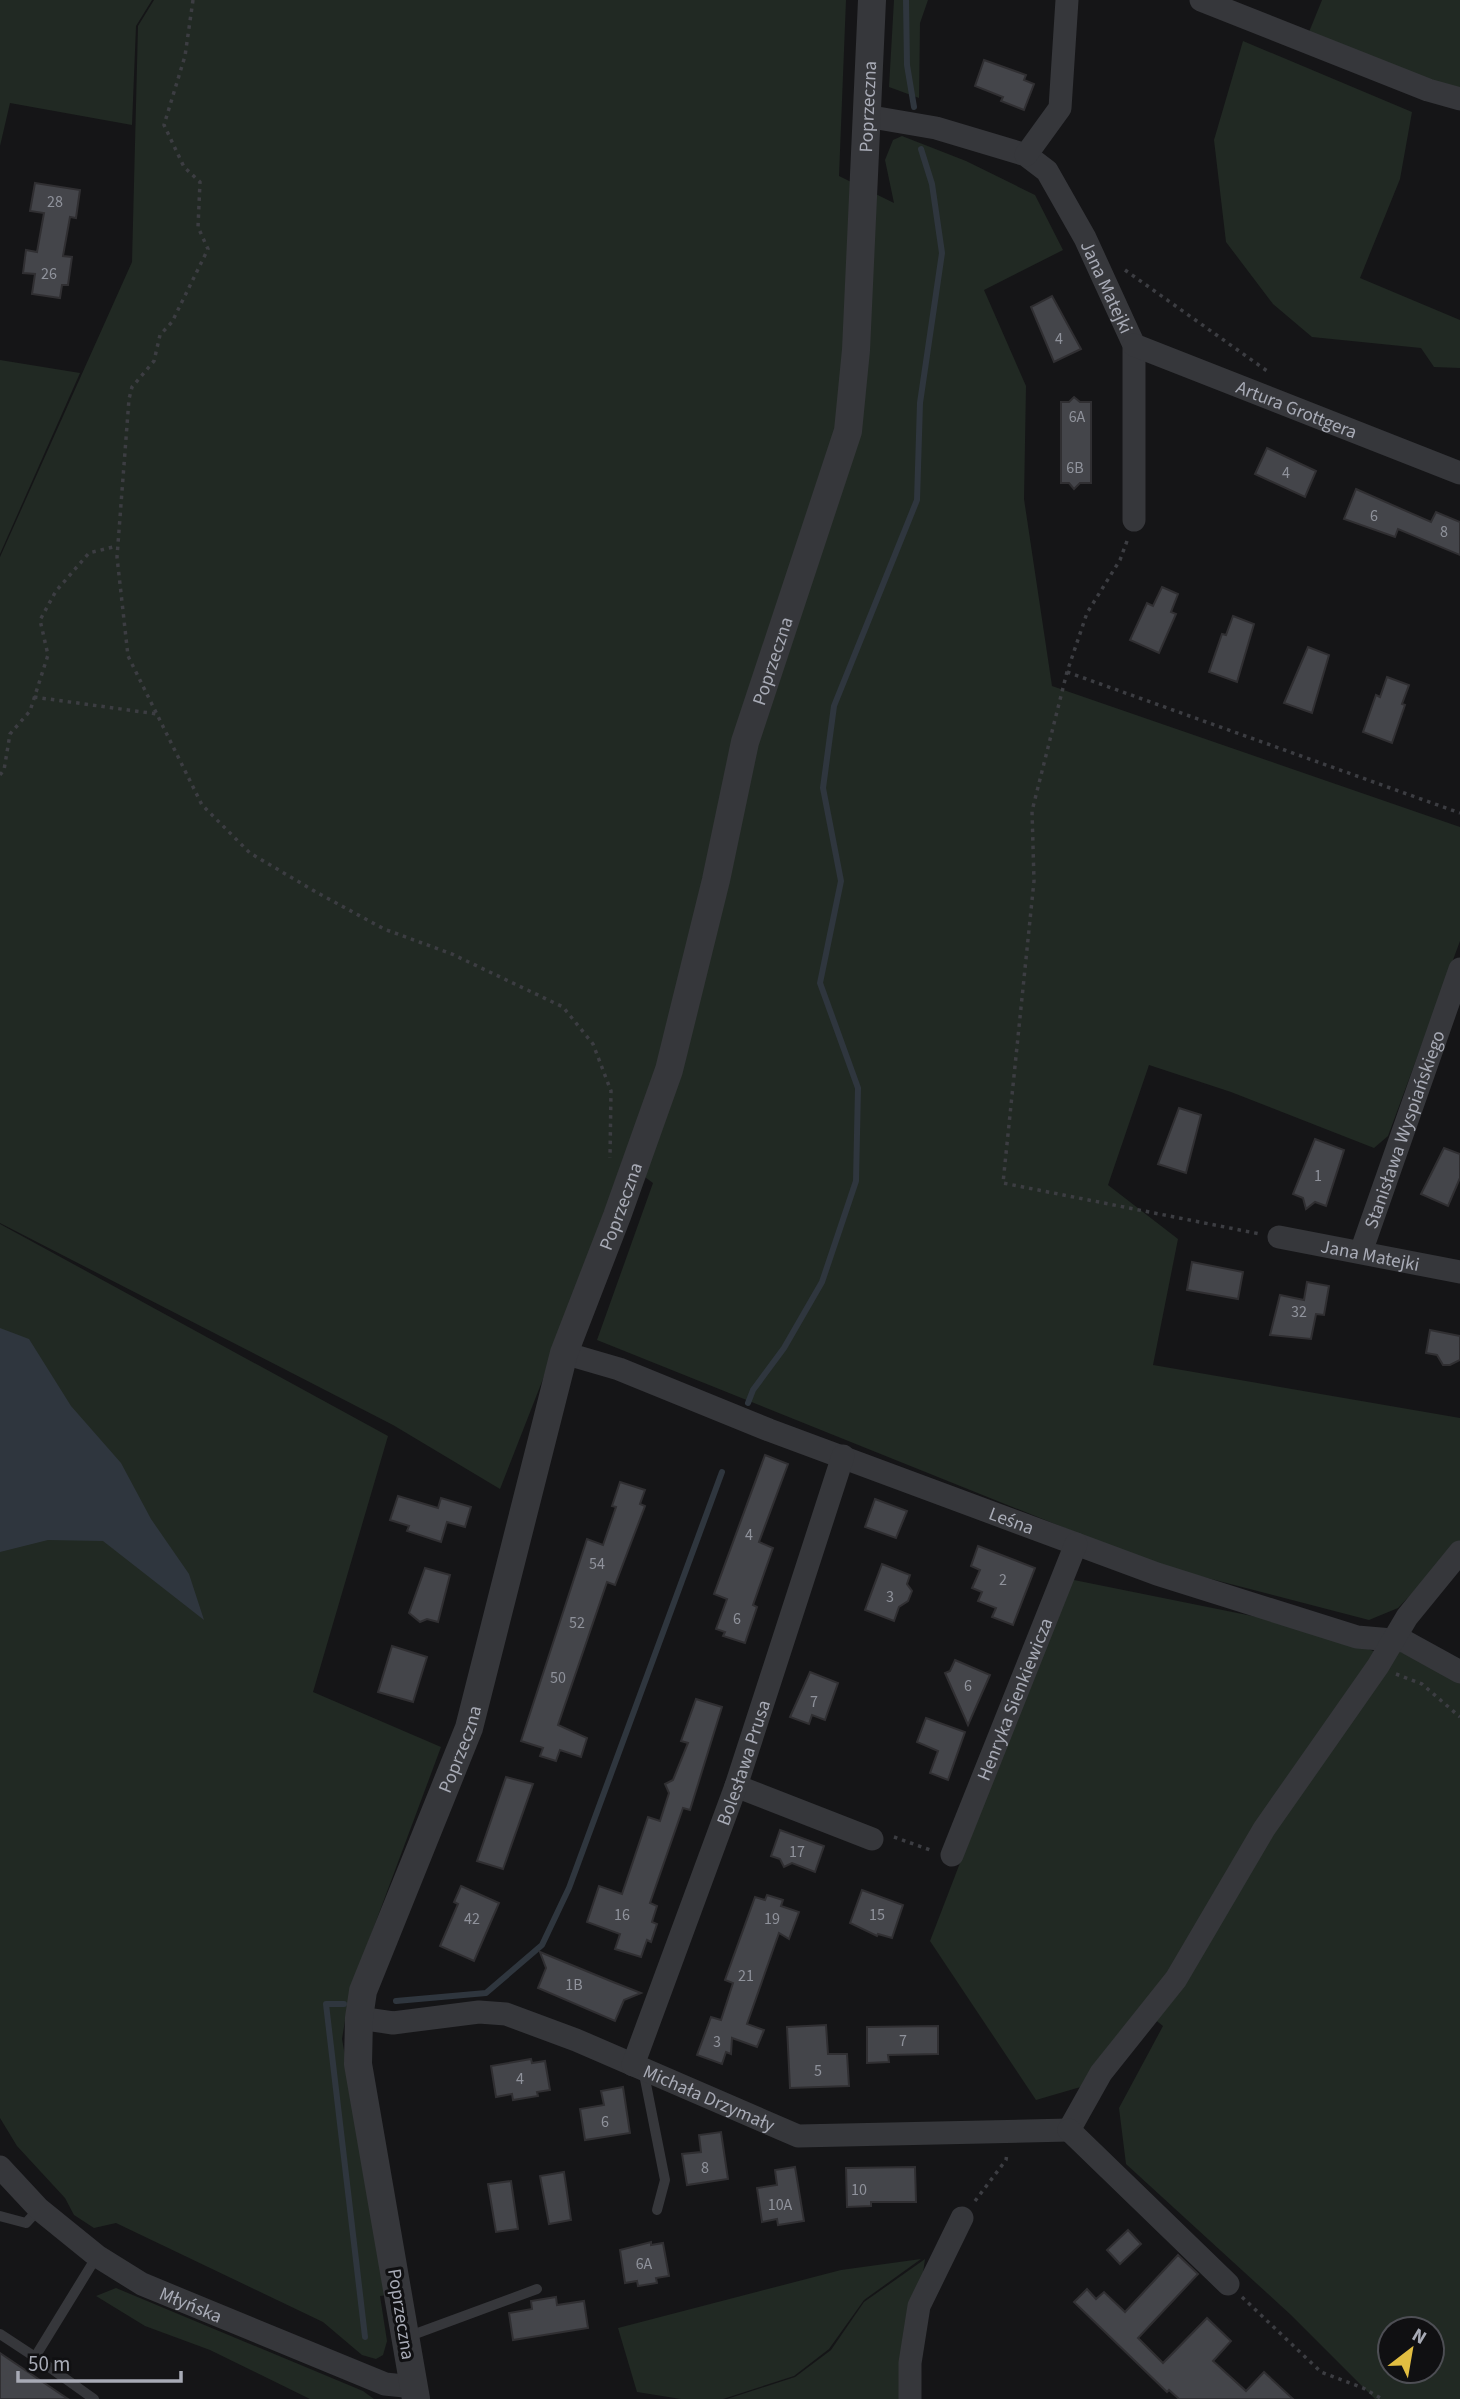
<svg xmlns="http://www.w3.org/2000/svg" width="1460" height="2399" font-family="'Source Sans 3',sans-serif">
  <rect width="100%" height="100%" fill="#151517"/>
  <!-- green -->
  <g fill="#212923" fill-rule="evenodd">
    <polygon points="0,0 152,0 136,26 132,125 10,103 0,146"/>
    <polygon points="154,0 846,0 839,176 894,203 885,160 893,140 902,136 966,161 1035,195 1063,250 984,290 1026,386 1024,499 1052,686 1460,827 1460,941 1388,1136 1374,1148 1231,1092 1149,1065 1108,1185 1178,1239 1153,1365 1460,1418 1460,1544 1398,1608 1369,1620 1157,1565 597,1340 653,1183 627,1164 500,1489 393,1425 0,1223 0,557 132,262 138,26"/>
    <polygon points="894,0 928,0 920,23 919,98 889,87"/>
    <polygon points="1322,0 1460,0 1460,92 1309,32"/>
    <polygon points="1243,41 1412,112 1400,179 1360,278 1460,320 1460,368 1434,367 1421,348 1312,337 1273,304 1226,242 1214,140"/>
    <polygon points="0,360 80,373 0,554"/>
    <polygon points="0,1224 388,1436 313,1692 441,1747 350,1991 342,2039 388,2295 380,2296 387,2341 383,2355 376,2359 362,2355 323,2322 116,2223 94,2228 74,2215 65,2198 17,2146 0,2118"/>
    <path d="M1069,1579L1331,1632L1393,1660L1402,1640L1460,1660V2399H1375L1291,2315L1126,2164L1119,2108L1163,2026L1144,2011L1084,2086L1036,2100L930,1941ZM1390,2329H1432V2371H1390Z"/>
    <polygon points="921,2259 864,2300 829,2349 794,2376 723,2399 681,2399 637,2392 618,2328 841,2270"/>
    <polygon points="925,2259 905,2399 727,2399 795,2377 831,2350 864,2302"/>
    <polygon points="116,2288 363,2391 374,2399 310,2399 210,2350 145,2326 96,2296"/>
  </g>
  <!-- water -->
  <polygon fill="#2f363e" points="0,1328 29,1339 71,1406 121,1463 151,1519 189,1574 204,1620 103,1541 48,1540 0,1552"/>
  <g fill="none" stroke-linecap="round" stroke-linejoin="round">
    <!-- stream -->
    <g stroke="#2f363e" stroke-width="6">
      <polyline points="906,0 907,65 914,107"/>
      <polyline points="748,1403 753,1390 784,1348 822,1282 856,1181 858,1088 820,983 841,881 823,788 834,706 917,500 920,403 942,253 932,184 921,149"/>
      <polyline points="396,2001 486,1993 542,1945 569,1888 722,1472"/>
      <polyline points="344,2004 326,2004 365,2337"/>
    </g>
  </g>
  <!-- building -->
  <g fill="#44454a" stroke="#302f32" stroke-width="2">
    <polygon points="984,60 1026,75 1024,80 1034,84 1024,110 1001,101 1003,97 975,86"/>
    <polygon points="35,183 80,190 76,218 70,217 63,256 72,257 68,285 62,285 60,298 32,294 35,274 23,273 26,250 37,252 44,213 30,211"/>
    <polygon points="1052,296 1081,349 1054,362 1031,307"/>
    <polygon points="1074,397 1080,402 1091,402 1091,483 1080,483 1074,489 1069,483 1061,483 1061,402 1069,402"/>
    <polygon points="1267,448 1316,471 1305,497 1255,474"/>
    <polygon points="1356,489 1431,522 1436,512 1460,522 1460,555 1398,529 1395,537 1344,519"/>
    <polygon points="1162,587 1178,594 1171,612 1176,614 1159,653 1130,640 1147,603 1153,606"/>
    <polygon points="1233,616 1254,624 1237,682 1209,672 1222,634 1226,635"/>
    <polygon points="1308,647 1329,655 1312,713 1284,703"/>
    <polygon points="1387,677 1409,685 1402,704 1405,705 1392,743 1363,732 1376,695 1380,697"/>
    <polygon points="1179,1108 1201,1115 1186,1173 1158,1164"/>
    <polygon points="1315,1139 1344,1150 1326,1206 1315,1202 1306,1209 1303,1198 1293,1194"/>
    <polygon points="1444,1148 1460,1154 1460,1178 1448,1206 1421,1194"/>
    <polygon points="1192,1262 1243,1272 1238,1299 1187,1290"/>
    <polygon points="1307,1282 1329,1286 1324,1315 1316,1314 1311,1339 1270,1335 1280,1295 1304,1300"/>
    <polygon points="1430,1330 1460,1336 1460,1360 1450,1365 1443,1365 1437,1355 1426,1353"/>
    <polygon points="765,1455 788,1464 759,1542 773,1548 753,1605 757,1607 745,1643 723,1636 725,1632 716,1629 727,1599 714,1594"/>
    <polygon points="620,1482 645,1490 640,1504 645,1506 615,1585 607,1582 558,1725 587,1738 581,1757 560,1750 556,1761 540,1756 543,1748 521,1741 587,1539 603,1545 616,1507 612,1506"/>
    <polygon points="398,1496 438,1508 441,1498 471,1507 465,1527 447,1522 441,1542 407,1531 409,1526 390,1520"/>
    <polygon points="875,1499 907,1511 896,1538 865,1527"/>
    <polygon points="978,1546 1035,1568 1013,1625 992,1617 996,1608 978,1601 982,1592 972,1588 980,1570 971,1566"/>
    <polygon points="882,1564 910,1575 907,1584 912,1591 908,1601 899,1607 894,1621 865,1610"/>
    <polygon points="425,1568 450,1575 438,1622 427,1619 420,1622 409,1613"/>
    <polygon points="392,1646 427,1657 413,1702 378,1692"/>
    <polygon points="955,1660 990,1675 968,1725 945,1673 950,1671"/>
    <polygon points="810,1672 838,1683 825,1720 812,1715 809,1724 790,1717"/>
    <polygon points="696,1699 722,1707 690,1810 683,1808 650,1903 657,1906 652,1922 657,1924 651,1942 647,1940 641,1957 615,1949 620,1934 587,1922 599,1886 622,1894 648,1817 660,1821 669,1793 665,1784 673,1780 688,1743 681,1741"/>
    <polygon points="926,1718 965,1732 948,1780 930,1773 938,1751 917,1742"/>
    <polygon points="506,1777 533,1784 503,1869 477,1861"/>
    <polygon points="780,1830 824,1846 815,1872 792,1863 784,1867 780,1859 771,1856"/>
    <polygon points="461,1886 499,1903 474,1961 440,1946 458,1904 454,1902"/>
    <polygon points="862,1890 903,1905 892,1938 878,1934 877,1936 850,1923"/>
    <polygon points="767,1895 783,1900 781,1906 799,1912 789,1939 779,1933 747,2024 764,2030 757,2047 732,2038 731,2054 726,2052 722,2064 697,2055 711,2017 721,2020 733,1983 725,1980 755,1897 765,1900"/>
    <polygon points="540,1952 613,1982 641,1993 624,2000 615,2021 538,1988 546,1968"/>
    <polygon points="826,2025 828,2054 847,2054 849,2086 790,2088 787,2027"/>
    <polygon points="938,2026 938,2054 888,2055 889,2062 867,2063 867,2027"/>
    <polygon points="531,2059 532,2063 545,2061 550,2090 537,2092 538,2096 513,2100 512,2094 496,2097 491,2066"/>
    <polygon points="623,2087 630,2133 585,2140 580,2109 604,2105 601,2091"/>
    <polygon points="721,2132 728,2179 687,2185 682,2154 701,2152 699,2135"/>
    <polygon points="795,2167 804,2221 778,2225 777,2219 762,2222 757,2188 777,2185 775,2170"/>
    <polygon points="915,2167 916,2202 871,2202 871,2206 847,2207 846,2168"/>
    <polygon points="564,2172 571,2220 549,2224 540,2176"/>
    <polygon points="511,2181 518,2229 496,2232 488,2184"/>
    <polygon points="1128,2230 1141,2244 1120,2264 1107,2250"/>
    <polygon points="651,2242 651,2245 663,2243 669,2276 656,2278 657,2283 638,2286 637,2281 625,2283 620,2250"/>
    <polygon points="1178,2255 1198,2274 1138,2338 1163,2363 1207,2318 1231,2341 1213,2361 1246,2391 1264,2372 1293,2399 1179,2399 1169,2390 1167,2392 1074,2302 1087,2289 1096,2299 1104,2292 1125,2312"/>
    <polygon points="556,2297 557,2305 584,2301 588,2328 513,2340 509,2313 532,2309 531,2301"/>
    <polygon points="0,2353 68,2399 0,2399"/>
  </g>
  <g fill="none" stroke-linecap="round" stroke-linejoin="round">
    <!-- path -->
    <g stroke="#3c3d42" stroke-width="3.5" stroke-dasharray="3.5 5" stroke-linecap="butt">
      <polyline points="193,0 185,56 164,125 184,167 200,182 198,227 208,249 172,322 160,335 154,361 132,387 129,399 117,557 128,656 202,805 250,853 316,892 384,929 452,954 563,1007 593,1044 611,1091 610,1158"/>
      <polyline points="1125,270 1270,373"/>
      <polyline points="1127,541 1120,560 1087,613 1067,672 1032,811 1034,881 1003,1183 1260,1234"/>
      <polyline points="1067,672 1460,813"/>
      <polyline points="34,697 157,714"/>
      <polyline points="0,775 4,770 10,734 30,711 48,655 40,620 56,591 89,553 117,546"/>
      <polyline points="1396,1674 1422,1684 1460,1717"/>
      <polyline points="894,1837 933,1851"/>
      <polyline points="975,2201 1006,2160 1007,2153"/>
      <polyline points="1242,2297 1321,2372 1363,2388 1382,2399"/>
    </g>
    <!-- service -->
    <g stroke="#36373b" stroke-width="10">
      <polyline points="643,2069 665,2180 657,2210"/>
      <polyline points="0,2216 26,2223 39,2209"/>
      <polyline points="0,2334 35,2357"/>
      <polyline points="407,2337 537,2289"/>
      <polyline points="94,2399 35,2357 97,2256"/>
    </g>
    <!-- minor -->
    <g stroke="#36373b" stroke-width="23">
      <polyline points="1201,0 1428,90 1460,99"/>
      <path id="s1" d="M866,116L936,128L1026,155L1047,171L1085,238L1134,345V520"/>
      <polyline points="1026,155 1060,108 1067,0"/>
      <path id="s2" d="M1134,345L1460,473"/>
      <path id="s3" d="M1279,1237L1460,1272"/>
      <path id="s4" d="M1361,1252L1460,969"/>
      <path id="s5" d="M564,1353L619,1369L769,1430L1157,1574L1357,1637L1404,1641L1460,1672"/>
      <polyline points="736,1786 872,1839"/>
      <path id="s6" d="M952,1855L1076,1544"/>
      <path id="s7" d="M359,2018L393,2023L479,2012L506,2014L576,2040L798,2136L1069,2130"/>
      <path id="s8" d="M633,2065L736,1786L843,1456"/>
      <polyline points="1069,2130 1101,2073 1176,1979 1264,1829 1378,1666 1407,1617 1460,1552"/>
      <polyline points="1069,2130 1228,2284"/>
      <path id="s9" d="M0,2167L39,2209L97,2256L142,2284L385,2384L414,2387"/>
      <polyline points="910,2399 910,2363 919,2306 962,2218"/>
    </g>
    <!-- tertiary -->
    <path stroke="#36373b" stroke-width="28" id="s10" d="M416,2399L358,2064L359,2018L363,1991L469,1728L564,1353L617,1216L669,1070L716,880L745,742L848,431L856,350L872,0"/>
  </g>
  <g text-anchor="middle" stroke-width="6" stroke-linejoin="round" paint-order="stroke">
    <!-- number labels -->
    <g font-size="16" fill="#8f929b">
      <text x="55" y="207">28</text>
      <text x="49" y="279">26</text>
      <text x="1059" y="344">4</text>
      <text x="1077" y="422">6A</text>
      <text x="1075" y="473">6B</text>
      <text x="1286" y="478">4</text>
      <text x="1374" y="521">6</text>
      <text x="1444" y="537">8</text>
      <text x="1318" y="1181">1</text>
      <text x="1299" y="1317">32</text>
      <text x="749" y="1540">4</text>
      <text x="597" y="1569">54</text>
      <text x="1003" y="1585">2</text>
      <text x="890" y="1602">3</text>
      <text x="737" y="1624">6</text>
      <text x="577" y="1628">52</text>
      <text x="558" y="1683">50</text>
      <text x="968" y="1691">6</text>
      <text x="814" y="1707">7</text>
      <text x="797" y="1857">17</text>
      <text x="622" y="1920">16</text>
      <text x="877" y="1920">15</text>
      <text x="472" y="1924">42</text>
      <text x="772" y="1924">19</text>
      <text x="746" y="1981">21</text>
      <text x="574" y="1990">1B</text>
      <text x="903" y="2046">7</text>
      <text x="717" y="2047">3</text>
      <text x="818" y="2076">5</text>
      <text x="520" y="2084">4</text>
      <text x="605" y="2127">6</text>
      <text x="705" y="2173">8</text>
      <text x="859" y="2195">10</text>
      <text x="780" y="2210">10A</text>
      <text x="644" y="2269">6A</text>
    </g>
    <!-- street labels -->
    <g font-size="19" fill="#a8abb6" stroke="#101012">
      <text dy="7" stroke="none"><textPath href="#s10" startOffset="2375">Poprzeczna</textPath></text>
      <text dy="7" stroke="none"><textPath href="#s1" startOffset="322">Jana Matejki</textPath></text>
      <text dy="7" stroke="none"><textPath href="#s2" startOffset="175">Artura Grottgera</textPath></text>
      <text dy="7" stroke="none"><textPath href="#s10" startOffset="1808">Poprzeczna</textPath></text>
      <text dy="7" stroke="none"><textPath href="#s4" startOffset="130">Stanisława Wyspiańskiego</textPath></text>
      <text dy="7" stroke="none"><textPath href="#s10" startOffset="1241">Poprzeczna</textPath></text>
      <text dy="7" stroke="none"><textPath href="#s3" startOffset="93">Jana Matejki</textPath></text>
      <text dy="7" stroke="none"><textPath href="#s5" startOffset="478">Leśna</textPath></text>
      <text dy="7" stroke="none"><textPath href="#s6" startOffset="168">Henryka Sienkiewicza</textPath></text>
      <text dy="7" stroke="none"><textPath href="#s10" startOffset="674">Poprzeczna</textPath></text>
      <text dy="7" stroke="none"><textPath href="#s8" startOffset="322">Bolesława Prusa</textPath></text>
      <text dy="7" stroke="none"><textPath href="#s7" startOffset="368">Michała Drzymały</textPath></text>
      <text dy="7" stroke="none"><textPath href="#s9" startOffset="238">Młyńska</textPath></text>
      <text transform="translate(402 2314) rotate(81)" y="7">Poprzeczna</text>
    </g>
  </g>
  <!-- north arrow -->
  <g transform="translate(1411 2350) rotate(31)"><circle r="33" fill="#101012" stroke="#4d4e54" stroke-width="2"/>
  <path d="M0-5L12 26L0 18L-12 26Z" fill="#e2be41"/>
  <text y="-10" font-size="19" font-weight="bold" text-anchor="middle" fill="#a8abb6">N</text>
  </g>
  <!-- scale -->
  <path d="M18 2371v10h163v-10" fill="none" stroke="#a8abb6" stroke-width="3.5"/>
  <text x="28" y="2371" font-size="21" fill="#a8abb6" stroke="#101012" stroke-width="5" paint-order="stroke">50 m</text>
</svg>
